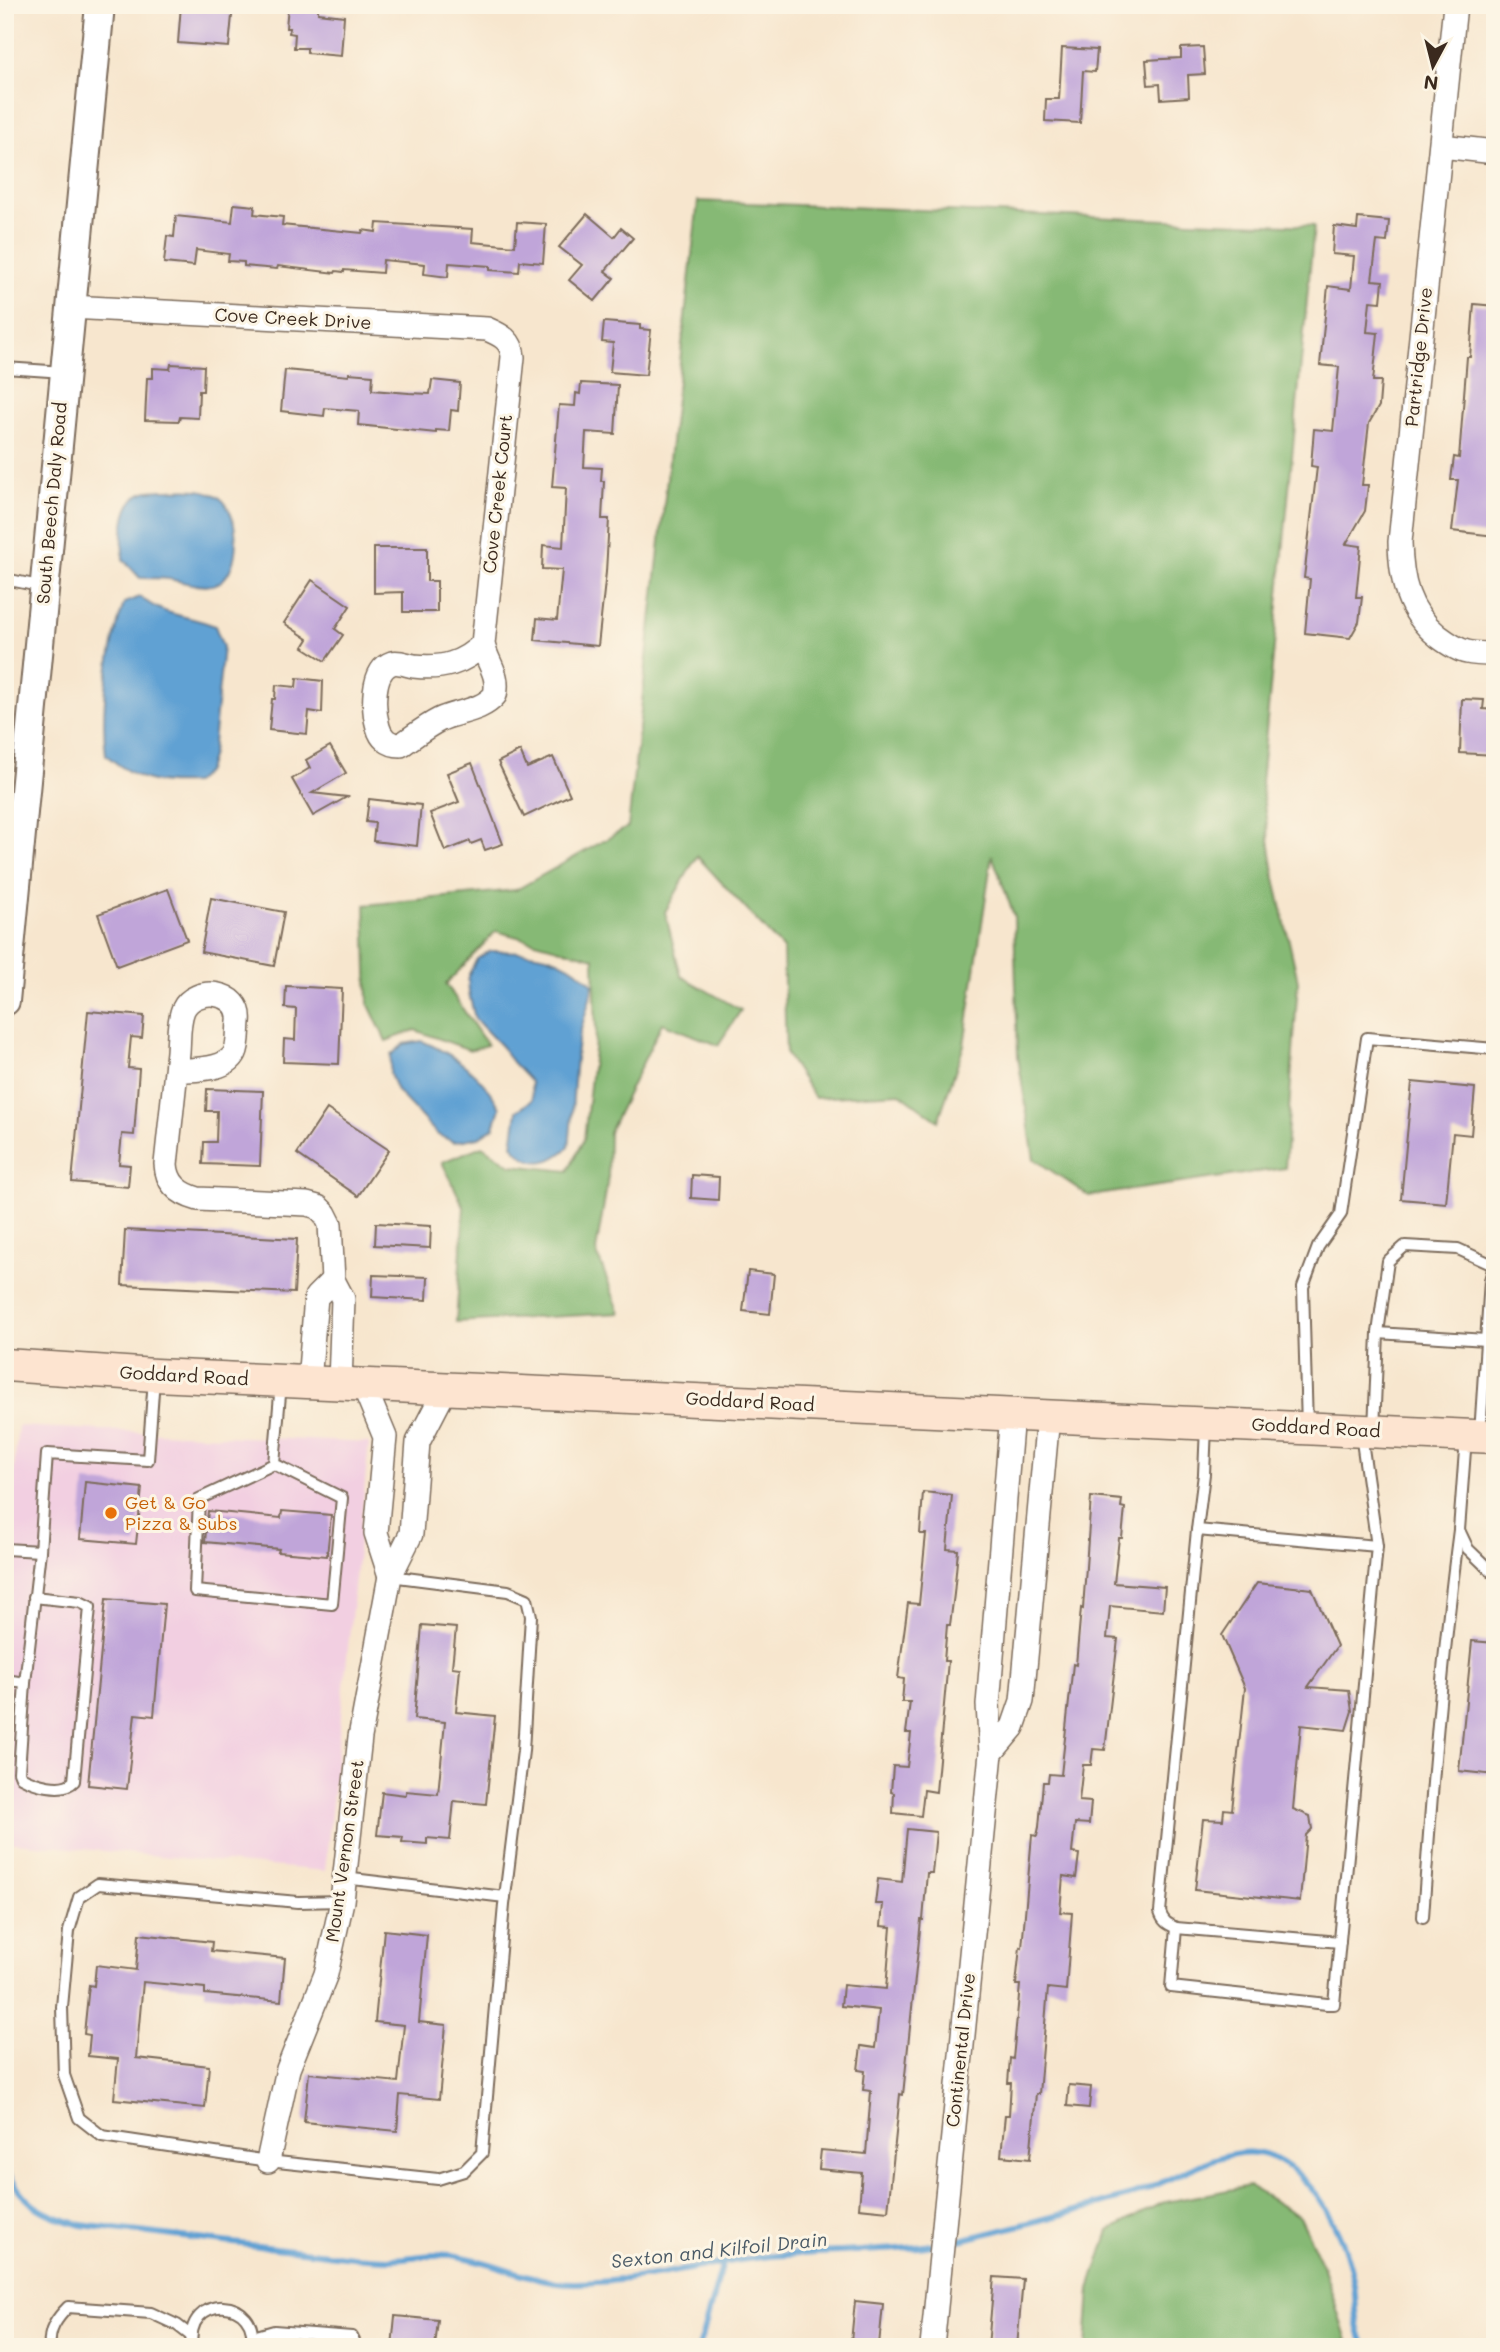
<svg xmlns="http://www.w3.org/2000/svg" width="1500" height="2352" font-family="Mali,sans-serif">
  <rect width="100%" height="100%" fill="#fcf5e5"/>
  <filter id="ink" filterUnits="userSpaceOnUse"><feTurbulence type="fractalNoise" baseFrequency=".0143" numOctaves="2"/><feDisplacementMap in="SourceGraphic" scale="14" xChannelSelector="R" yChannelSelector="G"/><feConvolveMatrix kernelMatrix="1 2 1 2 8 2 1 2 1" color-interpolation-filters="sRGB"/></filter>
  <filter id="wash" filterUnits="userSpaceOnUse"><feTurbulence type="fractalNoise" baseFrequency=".00686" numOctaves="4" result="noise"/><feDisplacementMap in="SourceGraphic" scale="28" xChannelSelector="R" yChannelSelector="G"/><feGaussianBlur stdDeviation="1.57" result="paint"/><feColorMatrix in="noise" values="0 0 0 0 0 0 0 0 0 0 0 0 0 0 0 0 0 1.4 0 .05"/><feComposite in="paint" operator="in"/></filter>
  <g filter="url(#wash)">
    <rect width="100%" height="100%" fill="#f7e6ce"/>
    <!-- built -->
    <polygon fill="#f2cfe1" points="18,1426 369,1443 325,1871 5,1842 5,1566"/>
    <!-- forest -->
    <g fill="#86b974" stroke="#607249" stroke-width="2">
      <polygon points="698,201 1314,226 1261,783 1274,874 1298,981 1285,1168 1089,1196 1034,1159 1018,1057 1014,916 992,855 964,1045 938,1121 900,1093 815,1098 786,1054 783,949 697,856 665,912 681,976 741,1010 718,1045 662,1023 609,1132 608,1180 596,1251 620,1313 456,1322 464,1207 442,1162 482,1146 511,1165 568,1171 584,1139 596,1032 594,958 496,931 446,984 487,1045 470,1050 415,1030 386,1041 368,1003 365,905 516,890 628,827"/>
      <polygon points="1249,2186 1300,2217 1323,2265 1349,2347 1086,2347 1090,2289 1109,2231 1161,2203"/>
    </g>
    <!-- water -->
    <g fill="#60a1d3" stroke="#4e6678" stroke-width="2">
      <path d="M162,490C180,490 205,486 220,498C240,514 242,567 220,582C206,591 183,581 168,579C159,578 149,578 140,578L123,559C122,539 121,499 145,492C150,490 157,491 162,490Z"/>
      <path d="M140,597C167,618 185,614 215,626L223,647L212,753L207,771L194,783C154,785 137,781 106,755C100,708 109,648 124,603Z"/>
      <path d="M490,951C535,952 559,952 593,984C590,1006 580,1025 577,1048C573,1081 573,1114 569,1147C548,1166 530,1168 512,1145L517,1111L532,1100L531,1082L512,1062L502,1047L475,1019L469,993L468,976L477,959Z"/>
      <path d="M422,1041C457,1056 482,1075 500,1108L494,1127L479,1137L454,1142L438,1135L397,1091L390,1074L391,1055L404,1044Z"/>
    </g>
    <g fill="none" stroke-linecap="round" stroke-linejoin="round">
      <!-- stream -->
      <g stroke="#60a1d3" stroke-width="6">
        <polyline points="5,1962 5,1978"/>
        <path d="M5,2167C24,2205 41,2214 81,2225L352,2257C366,2258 380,2259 393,2259C412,2258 432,2253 451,2255C494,2260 532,2284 576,2283C638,2282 700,2265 761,2257C829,2249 898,2255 964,2239C1019,2226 1074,2212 1128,2196C1168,2185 1224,2142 1265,2155C1315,2171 1346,2237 1354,2285C1357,2307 1354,2326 1366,2347"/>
        <polyline points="699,2347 723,2263"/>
      </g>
    </g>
    <g id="blocks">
      <!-- building -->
      <g fill="#c0a5d9">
        <polygon points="181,5 233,5 229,47 178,43"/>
        <polygon points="288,5 312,5 318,7 318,13 344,16 341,56 307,53 307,48 294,48 295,34 289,33 290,28 286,28"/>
        <polygon points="1203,47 1205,74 1188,75 1189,97 1161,99 1160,84 1148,85 1146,60 1181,58 1181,48"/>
        <polygon points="1062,48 1097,50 1095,72 1083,71 1080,123 1045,121 1046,99 1059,99"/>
        <polygon points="234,204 255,206 254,214 283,217 282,225 362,233 363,230 376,232 377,223 473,229 472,242 515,246 517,222 546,224 543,263 520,261 519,272 490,270 490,266 449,263 448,277 424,274 425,264 383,260 382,273 344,270 344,272 336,271 335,273 278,266 277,269 244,266 244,262 228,261 229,254 196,250 194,266 164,263 167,236 174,237 176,216 232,222"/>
        <polygon points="587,214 614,237 621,228 633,238 605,271 614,278 595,301 569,280 582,265 559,247"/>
        <polygon points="1358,218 1389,221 1387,242 1377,241 1372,280 1383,281 1381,302 1370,301 1367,332 1378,333 1373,381 1381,381 1379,406 1369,423 1362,485 1368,485 1365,511 1346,544 1361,546 1356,597 1362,597 1359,622 1350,638 1305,633 1310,579 1304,578 1317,467 1311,466 1314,429 1333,431 1339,367 1320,365 1328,286 1351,289 1354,256 1332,254 1334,226 1357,229"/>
        <polygon points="1474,304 1495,306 1495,536 1452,531 1458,480 1451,480 1454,457 1459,458 1467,357 1470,357"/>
        <polygon points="604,322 640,325 640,329 651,330 646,375 610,372 613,343 602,342"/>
        <polygon points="171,364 204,366 203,391 199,391 198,418 180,417 179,421 145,420 147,378 153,378 153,368 170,369"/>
        <polygon points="285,370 349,376 349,373 373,375 372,390 409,393 430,394 432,380 460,383 458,411 451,410 449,431 436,430 436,433 358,425 359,411 325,408 324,416 281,411"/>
        <polygon points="581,383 618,385 615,434 586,432 584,467 602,468 601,481 604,481 602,519 609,519 606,572 598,646 535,640 537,618 557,620 562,570 542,569 543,545 563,547 566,488 552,487 559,405 575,406 576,393 580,394"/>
        <polygon points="374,548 427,548 427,581 437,581 437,612 403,612 403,592 374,593"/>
        <polygon points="312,580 350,606 335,629 343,635 325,661 303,647 308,639 284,623"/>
        <polygon points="297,678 323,681 322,713 309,711 307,734 269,730 272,699 275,699 276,685 296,687"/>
        <polygon points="1462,699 1484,700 1483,709 1495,710 1495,755 1460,753"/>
        <polygon points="330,746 346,773 312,793 347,797 313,816 292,779 310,768 306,760"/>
        <polygon points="520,751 527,768 553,757 570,795 524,817 498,762"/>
        <polygon points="472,763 503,844 485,850 481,840 471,844 470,841 445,851 430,813 459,802 447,773"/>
        <polygon points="369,799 421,805 417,846 373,841 375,823 366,822"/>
        <polygon points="168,889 187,940 117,966 98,914"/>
        <polygon points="211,898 284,912 274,966 201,952"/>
        <polygon points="286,986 342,989 339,1064 283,1062 284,1039 295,1040 296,1009 285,1008"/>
        <polygon points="88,1011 144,1016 142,1038 131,1037 128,1068 139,1069 134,1135 122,1134 119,1164 130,1165 128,1187 72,1182"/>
        <polygon points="1412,1082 1475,1088 1471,1135 1453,1133 1446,1203 1401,1199"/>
        <polygon points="207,1089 263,1091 260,1166 203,1164 204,1142 216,1142 217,1111 206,1111"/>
        <polygon points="327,1109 389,1150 358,1196 297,1154"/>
        <polygon points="692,1175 719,1177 718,1200 691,1198"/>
        <polygon points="376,1223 431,1226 430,1248 375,1245"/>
        <polygon points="125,1230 297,1239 294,1293 122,1285"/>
        <polygon points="748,1271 774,1274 770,1314 743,1311"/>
        <polygon points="373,1275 428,1277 427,1300 372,1297"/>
        <polygon points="85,1482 142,1488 136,1544 80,1539"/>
        <polygon points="923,1492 952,1495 947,1549 958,1550 954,1594 950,1625 947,1625 944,1661 948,1661 936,1792 924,1790 921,1816 893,1813 894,1793 891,1792 893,1766 907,1767 911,1733 906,1733 910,1702 902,1702 904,1679 898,1678 908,1603 919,1604 926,1534 920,1534"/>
        <polygon points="1091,1497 1122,1500 1121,1507 1125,1508 1122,1538 1119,1538 1114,1583 1165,1587 1163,1611 1110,1606 1107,1638 1118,1639 1105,1750 1093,1749 1091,1765 1083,1765 1079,1801 1091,1802 1089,1824 1075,1823 1072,1853 1079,1854 1076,1878 1063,1876 1060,1912 1072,1913 1066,1990 1048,1988 1039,2094 1036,2094 1030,2159 1001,2156 1005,2115 1009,2115 1011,2083 1008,2083 1010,2058 1013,2059 1020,1985 1016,1985 1020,1947 1022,1948 1032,1835 1037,1836 1039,1827 1043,1782 1048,1782 1049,1774 1061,1775 1073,1664 1076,1665 1081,1608 1083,1609"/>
        <polygon points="208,1511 281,1518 282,1511 331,1515 327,1556 278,1552 279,1549 205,1542"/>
        <polygon points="1257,1583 1312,1589 1337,1646 1308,1687 1349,1690 1352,1711 1346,1730 1301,1725 1293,1809 1310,1816 1312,1829 1306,1835 1300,1901 1195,1890 1203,1819 1223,1820 1224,1809 1232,1810 1245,1688 1222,1635"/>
        <polygon points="106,1599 164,1604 154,1716 135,1714 127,1789 88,1785"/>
        <polygon points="422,1625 456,1628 452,1667 460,1668 456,1712 495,1716 486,1804 454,1801 450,1840 427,1838 427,1844 402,1842 403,1837 377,1835 382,1792 406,1795 406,1791 438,1794 445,1722 414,1719"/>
        <polygon points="1472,1641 1495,1643 1495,1775 1459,1771"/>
        <polygon points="907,1829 936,1832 932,1873 927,1873 923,1920 921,1920 903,2095 900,2094 888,2211 859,2208 862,2173 819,2169 821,2150 866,2154 871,2091 863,2090 865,2071 858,2070 861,2046 875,2048 879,2010 841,2006 843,1985 886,1989 891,1927 881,1926 883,1904 875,1904 878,1879 902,1882"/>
        <polygon points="384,1930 427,1935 419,2022 446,2025 439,2099 400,2095 397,2131 304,2122 309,2073 398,2082 404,2025 375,2022"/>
        <polygon points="139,1934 212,1942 211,1951 285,1958 281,2001 205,1994 205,1988 143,1982 136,2058 209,2066 205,2108 114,2099 118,2059 88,2056 90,2035 84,2034 89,1985 94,1986 96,1965 136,1970"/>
        <polygon points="1069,2085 1091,2087 1089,2108 1067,2106"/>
        <polygon points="994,2277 1023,2279 1017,2347 988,2347"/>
        <polygon points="855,2301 883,2304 879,2345 851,2342"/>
        <polygon points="395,2316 438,2320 435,2347 392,2347"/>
      </g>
    </g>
  </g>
  <g filter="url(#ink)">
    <use href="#blocks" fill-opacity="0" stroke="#7d6c5c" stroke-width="2"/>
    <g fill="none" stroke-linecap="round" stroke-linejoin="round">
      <defs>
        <g id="service">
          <polyline points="5,368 64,372"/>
          <polyline points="5,579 44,587"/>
          <polyline points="1378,1333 1486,1340"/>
          <path d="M1206,1426L1204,1474L1197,1530L1160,1912C1163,1922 1168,1924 1176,1928L1171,1987L1327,2004H1334L1377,1546L1361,1434"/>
          <polyline points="1307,1427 1303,1287 1318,1247 1341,1214 1367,1038 1495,1049"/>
          <polyline points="1374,1430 1378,1333 1388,1261 1405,1246 1458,1249 1493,1265"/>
          <polyline points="1480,1434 1490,1280 1495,1262"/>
          <polyline points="1466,1437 1459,1530 1468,1549 1495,1575"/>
          <polyline points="274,1464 342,1498 332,1604 195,1591 199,1499 274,1464 281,1383"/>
          <polyline points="1197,1530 1377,1546"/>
          <polyline points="5,1549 40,1551 47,1454 148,1460 154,1378"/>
          <polyline points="5,1680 25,1683 40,1551"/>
          <path d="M25,1683L19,1772L21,1777C34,1784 63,1793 74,1781L90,1607L80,1602L34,1597"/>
          <polyline points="344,1878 505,1897"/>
          <polyline points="342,1901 298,1902 98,1884 79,1897 69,1931 62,2007 64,2075 79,2118 102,2136 268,2161 438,2179 464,2171 482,2153 504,1905 523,1751 531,1616 527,1599 508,1591 390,1576"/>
          <path d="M1423,1917C1432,1788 1442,1659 1459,1530"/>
          <polyline points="1176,1928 1340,1942"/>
          <polyline points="253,2337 274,2331 352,2337 357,2347"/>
          <path d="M50,2347C48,2330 57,2318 68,2307L151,2313L177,2325L190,2335"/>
          <path d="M192,2347C184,2291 263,2296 251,2347"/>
        </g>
        <g id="minor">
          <path d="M1455,5L1400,542C1401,580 1407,611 1438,636C1446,642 1457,650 1467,652C1475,654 1486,654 1495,654"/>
          <polyline points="1441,146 1495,152"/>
          <path d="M70,307L487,329C501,335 512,340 513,357L483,644C487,664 500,673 495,695C481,712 457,711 439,720C425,727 413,737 401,745C388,745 381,738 378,727C373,710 371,670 392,663C399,661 407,665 414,666C442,669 463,664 483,644"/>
          <path d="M176,1071C193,1069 226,1071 235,1053C239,1045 238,1031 239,1022C243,990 194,985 183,1010C178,1022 179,1040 178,1052C174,1090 170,1127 166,1164C167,1184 180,1194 198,1199L307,1204L318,1207L325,1214L330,1224L333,1280L343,1299L340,1383"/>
          <polyline points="309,1382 316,1297 333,1280"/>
          <polyline points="363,1384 385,1437 376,1533 390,1576 411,1534 418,1442 446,1388"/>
          <polyline points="991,1753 1013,1727 1022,1701 1048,1416"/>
          <polyline points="268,2161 288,2069 326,1974 342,1901 360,1737 390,1576"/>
          <polyline points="932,2347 991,1753 988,1705 1012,1414"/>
        </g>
        <polyline id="tertiary" points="5,1001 100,5"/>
        <polyline id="secondary" points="5,1365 155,1375 1495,1437"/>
      </defs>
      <!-- service casing -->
      <use href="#service" stroke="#7d6c5c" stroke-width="14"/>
      <!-- minor casing -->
      <use href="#minor" stroke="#7d6c5c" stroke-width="26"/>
      <!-- tertiary casing -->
      <use href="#tertiary" stroke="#7d6c5c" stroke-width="32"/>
      <!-- secondary casing -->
      <use href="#secondary" stroke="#7d6c5c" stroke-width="35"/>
      <!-- service -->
      <use href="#service" stroke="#fff" stroke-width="10"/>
      <!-- minor -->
      <use href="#minor" stroke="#fff" stroke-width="23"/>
      <!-- tertiary -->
      <use href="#tertiary" stroke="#fff" stroke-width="28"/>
      <!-- secondary -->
      <use href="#secondary" stroke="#fde4d0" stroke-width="32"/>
    </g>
  </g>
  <!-- markers -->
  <circle fill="#e8710a" stroke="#fcf5e5" stroke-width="2.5" cx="111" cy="1513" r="7"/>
  <g text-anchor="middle" stroke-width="6" stroke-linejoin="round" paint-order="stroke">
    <!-- street labels -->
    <g font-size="18" fill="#3b2a1e" stroke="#fcf5e5">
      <text transform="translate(293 319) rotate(3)" y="6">Cove Creek Drive</text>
      <text transform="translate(1419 357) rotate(-84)" y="6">Partridge Drive</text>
      <text transform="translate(498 494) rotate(-84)" y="6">Cove Creek Court</text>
      <text transform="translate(52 503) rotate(-85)" y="6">South Beech Daly Road</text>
      <text transform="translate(184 1376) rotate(3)" y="6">Goddard Road</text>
      <text transform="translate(750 1402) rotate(3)" y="6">Goddard Road</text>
      <text transform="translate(1316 1428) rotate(3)" y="6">Goddard Road</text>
      <text transform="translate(345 1851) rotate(-82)" y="6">Mount Vernon Street</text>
      <text transform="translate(961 2050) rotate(-84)" y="6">Continental Drive</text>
    </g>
    <!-- food labels -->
    <g font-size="18" fill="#c56008" stroke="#fcf5e5" text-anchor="start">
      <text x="125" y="1509">Get &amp; Go<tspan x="125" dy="21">Pizza &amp; Subs</tspan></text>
    </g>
    <!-- water labels -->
    <g font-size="19" font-style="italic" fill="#4a5a66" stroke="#fcf5e5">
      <text transform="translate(719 2250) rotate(-6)" y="7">Sexton and Kilfoil Drain</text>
    </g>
  </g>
  <!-- margin -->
  <rect width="1500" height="2352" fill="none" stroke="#fcf5e5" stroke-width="28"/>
  <!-- north arrow -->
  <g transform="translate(1433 66) rotate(187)" stroke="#fcf5e5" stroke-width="5" paint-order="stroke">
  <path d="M0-5L12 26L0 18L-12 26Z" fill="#3b2a1e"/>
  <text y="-10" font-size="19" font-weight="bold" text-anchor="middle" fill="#3b2a1e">N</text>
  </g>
</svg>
